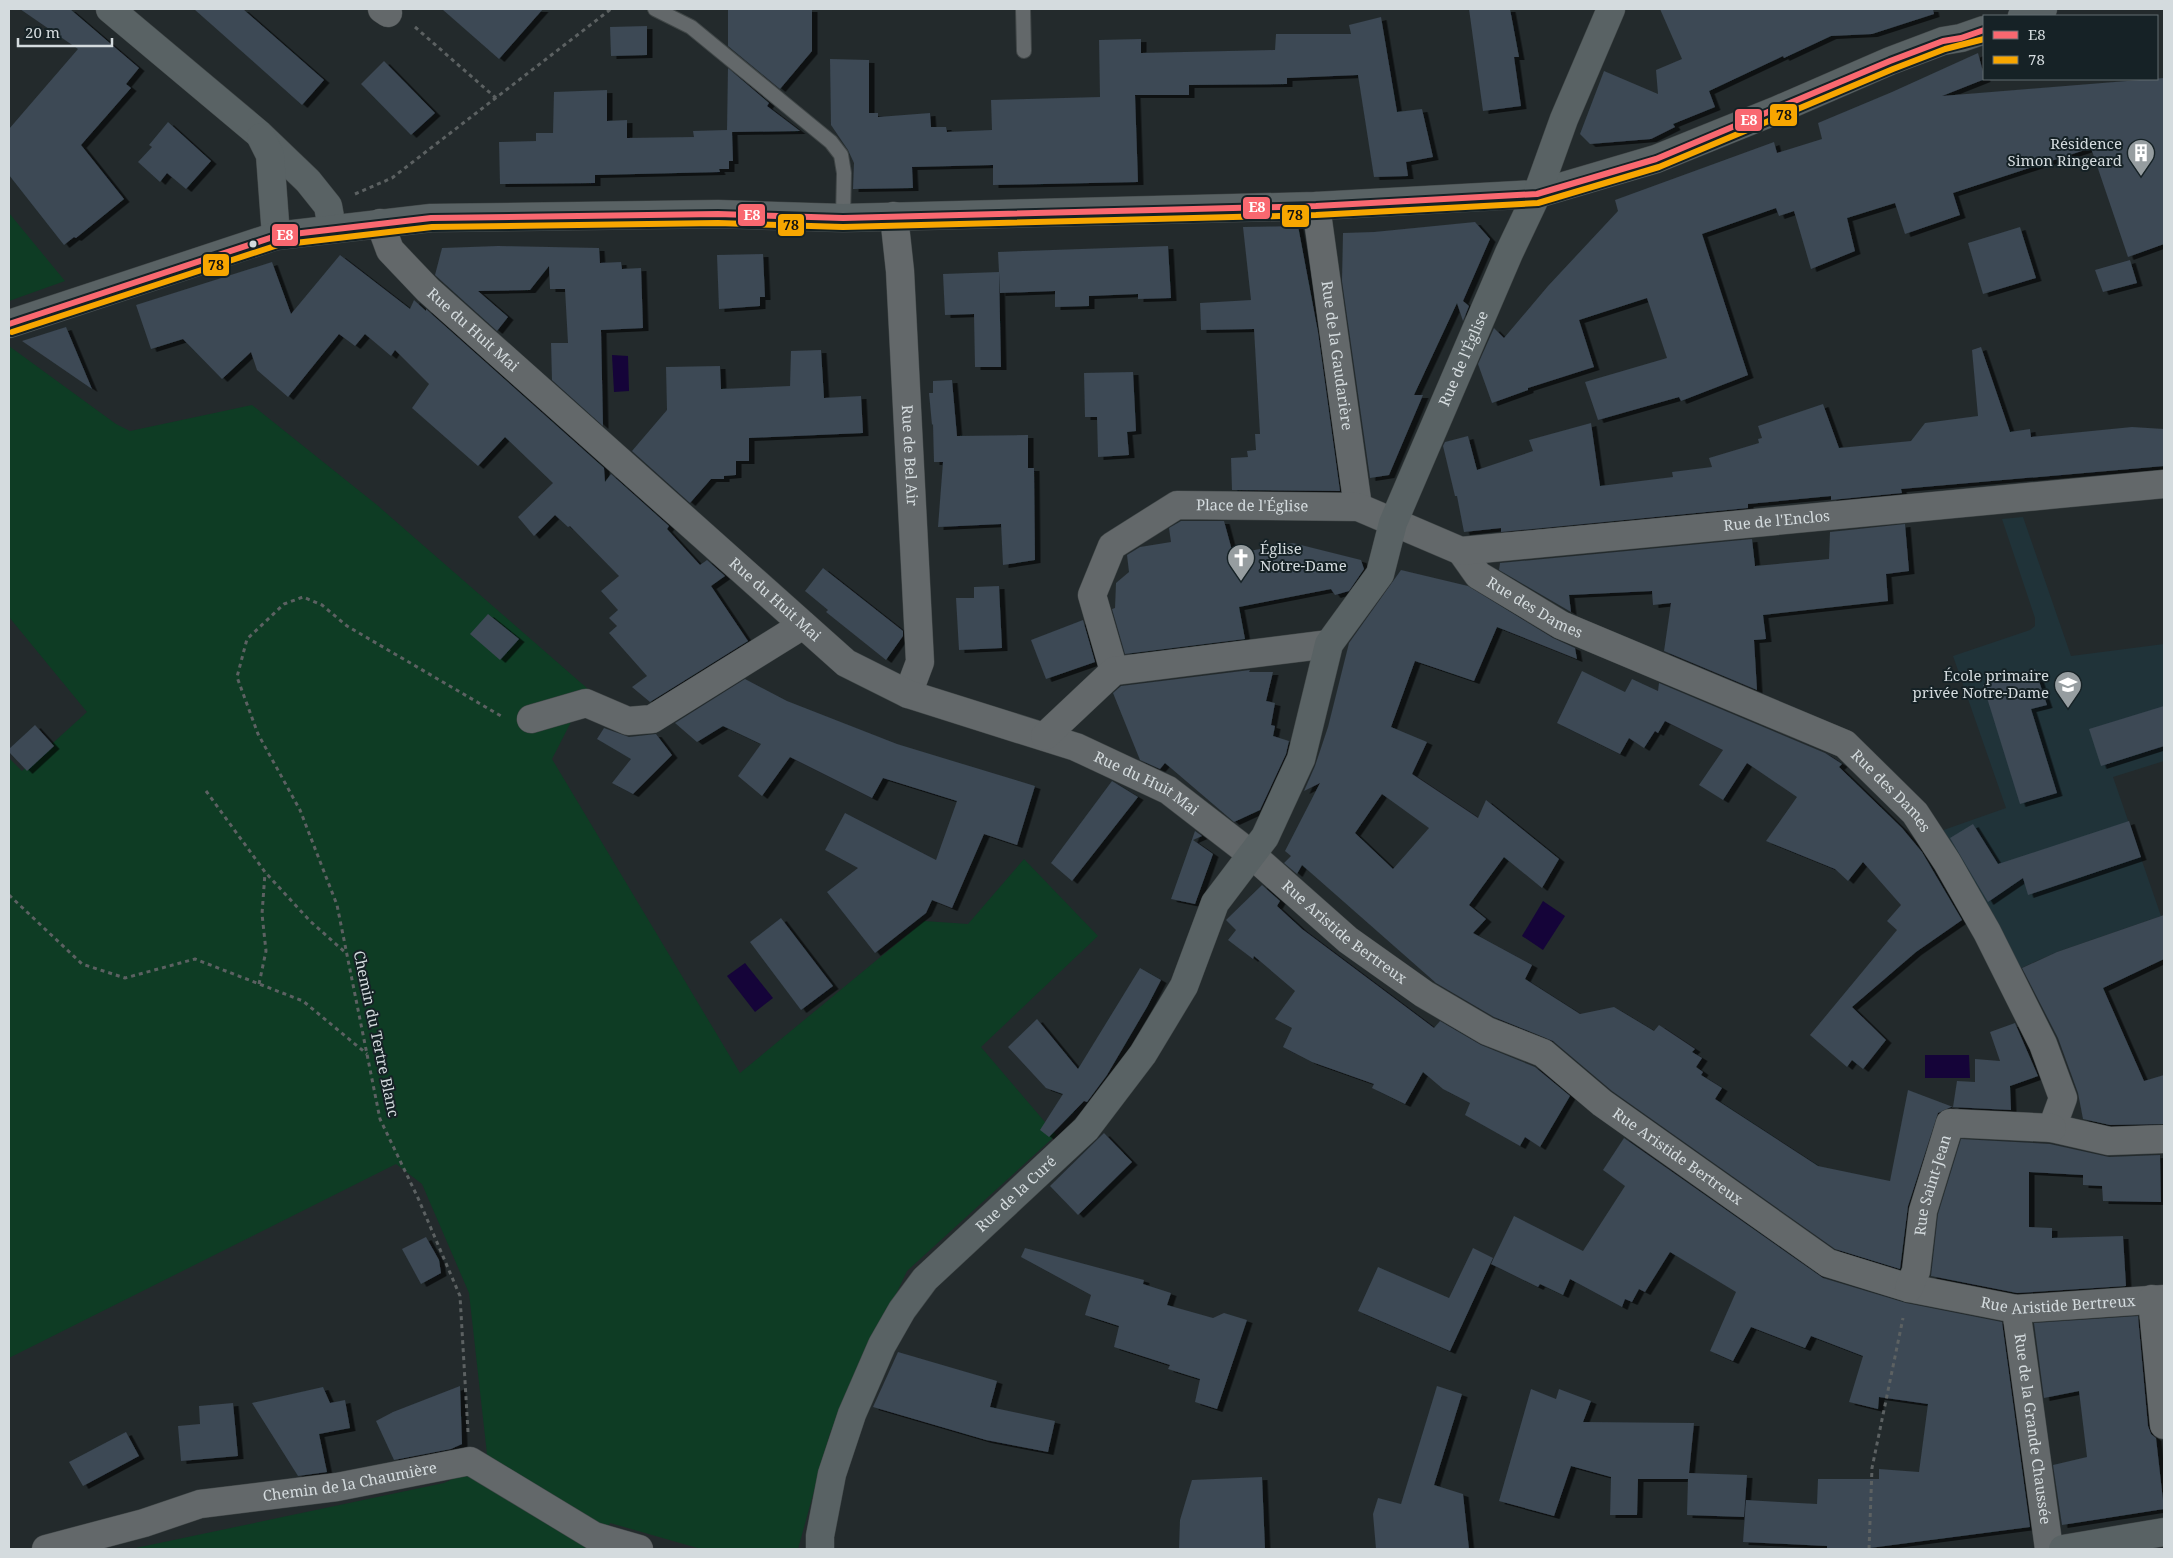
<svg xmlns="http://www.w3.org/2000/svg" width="2173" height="1558" font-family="'Noto Serif',serif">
  <defs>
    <filter id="shadow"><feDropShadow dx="5.5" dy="3" stdDeviation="0" flood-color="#0009"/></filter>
  </defs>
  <rect width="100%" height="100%" fill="#232a2c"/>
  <!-- built -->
  <polygon fill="#203339" points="2023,517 2071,656 2164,644 2164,761 2113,777 2161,916 2057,952 2021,968 1989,912 1938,832 2006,808 1953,656 2030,630 2035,626 2035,618 2002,519"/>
  <!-- green -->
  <g fill="#0e3c24">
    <polygon points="9,213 65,281 9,301"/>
    <polygon points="9,346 116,424 130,431 252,405 377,505 588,689 552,759 740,1073 924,921 968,924 1024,859 1098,936 981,1047 1056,1135 907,1271 830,1433 798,1549 701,1549 610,1523 601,1549 131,1549 444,1483 488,1463 469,1293 422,1184 396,1164 9,1358 9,758 22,771 87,712 9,617"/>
  </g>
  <!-- water -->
  <g fill="#150439">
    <polygon points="612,355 628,356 629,391 614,392"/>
    <polygon points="1543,901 1565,916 1543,950 1522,936"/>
    <polygon points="745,963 773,998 755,1012 727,976"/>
    <polygon points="1925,1055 1969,1055 1970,1078 1925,1078"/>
  </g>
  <!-- building -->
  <g fill="#3c4854" fill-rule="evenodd" filter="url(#shadow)">
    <polygon points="20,9 70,9 139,68 126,84 131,88 81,145 124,199 76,238 74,237 64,245 9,175 9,129 78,49"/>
    <polygon points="194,9 243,9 324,80 302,105"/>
    <polygon points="442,9 543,9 499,59"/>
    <polygon points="728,9 812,9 812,51 780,89 728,46"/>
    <polygon points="1469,9 1510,9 1519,57 1514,57 1521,106 1483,111"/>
    <polygon points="1660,9 1933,9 1934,14 1872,34 1831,36 1784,58 1783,56 1709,91 1715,107 1673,124 1675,127 1651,139 1590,144 1580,134 1604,71 1658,94 1656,70 1682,59"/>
    <polygon points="1381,17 1397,112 1422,109 1433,157 1406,162 1408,176 1374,177 1358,75 1287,78 1287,84 1189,85 1189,95 1135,95 1138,182 993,185 993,165 912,167 913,188 853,189 854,163 848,150 831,125 830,59 869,60 869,113 878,113 878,117 930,113 931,127 946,127 947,132 992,130 991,100 1100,97 1099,40 1141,39 1141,53 1275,50 1276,34 1351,34 1349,25"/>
    <polygon points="647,26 647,55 611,56 610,27"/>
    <polygon points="1978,53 1985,79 1942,96 2164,78 2164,244 2128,257 2091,148 1953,193 1960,215 1905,234 1895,203 1847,218 1855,251 1811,269 1794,211 1779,216 1776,208 1702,234 1748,375 1681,401 1679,397 1598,420 1585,382 1667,358 1647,298 1579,320 1594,367 1528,388 1528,390 1492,403 1478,364 1494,328 1504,338 1548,286 1618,211 1615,200 1774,142 1777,153 1822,139 1818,123 1892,92"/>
    <polygon points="384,61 435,113 411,135 361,84"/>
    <polygon points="728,68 769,103 767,106 800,131 732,132 733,161 729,161 729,169 719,169 720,172 595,175 595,183 500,184 499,142 536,141 536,133 553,133 554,92 607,90 607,121 627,120 627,138 694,137 693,131 727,130"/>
    <polygon points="168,122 211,161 186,189 167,173 160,182 138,162 152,147 149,145"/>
    <polygon points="1475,222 1490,239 1463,301 1469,306 1463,321 1457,303 1414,395 1423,395 1389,475 1370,478 1342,281 1343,233 1374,232"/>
    <polygon points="1298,226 1318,332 1340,491 1232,490 1231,458 1248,457 1247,451 1256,450 1255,434 1260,434 1254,329 1201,330 1200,303 1251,300 1243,227"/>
    <polygon points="2020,227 2036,278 1983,294 1968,243"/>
    <polygon points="498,246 599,248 600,263 621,262 622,269 641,268 643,328 601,330 603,426 552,380 551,343 568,343 565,289 550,289 549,266 530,290 478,291 508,317 497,331 435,275 442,248"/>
    <polygon points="1168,246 1171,298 1138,299 1138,294 1089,296 1089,306 1055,307 1055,291 1000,293 998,252"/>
    <polygon points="763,254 765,297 760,297 760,306 719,309 717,255"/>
    <polygon points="340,255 410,309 414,300 426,311 426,309 604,468 605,482 611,474 669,526 667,529 700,565 707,560 725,576 711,586 748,641 650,702 632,687 647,676 609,633 617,626 609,618 618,610 601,591 619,576 570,526 568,527 555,515 534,536 518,517 553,483 505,437 478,466 412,408 429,384 395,350 391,356 365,334 355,346 339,334 288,397 257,370 251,352 222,379 183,339 151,349 136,305 272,262 291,314"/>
    <polygon points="2130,260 2137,283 2103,292 2095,270"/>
    <polygon points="999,272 1001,367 975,367 974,314 945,315 943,274"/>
    <polygon points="66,327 92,389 22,341"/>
    <polygon points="1981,347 2010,432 2030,429 2031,437 2132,427 2164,429 2164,466 1901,489 1902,493 1831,500 1831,496 1748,504 1748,508 1501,532 1501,528 1464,532 1457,496 1455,496 1443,446 1445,442 1468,436 1477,470 1533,451 1529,440 1591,423 1600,486 1673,477 1672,472 1712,467 1709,458 1759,443 1758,439 1762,438 1758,426 1823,404 1839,448 1911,441 1925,423 1978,416 1972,350"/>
    <polygon points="821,350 824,398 861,396 863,433 749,438 749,461 736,461 736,475 724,476 724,479 711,479 690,503 632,451 667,410 666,367 720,366 721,389 790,386 791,351"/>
    <polygon points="1133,372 1136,431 1127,432 1129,455 1098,457 1097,417 1085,417 1084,373"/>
    <polygon points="952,380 957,436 1028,435 1028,468 1034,468 1035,560 1003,565 1001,524 938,527 943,462 934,462 933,424 932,425 929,393 933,393 933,381"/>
    <polygon points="1181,521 1224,521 1233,554 1293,543 1361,560 1364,569 1349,591 1335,595 1331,589 1239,607 1245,639 1125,654 1112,609 1115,608 1116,583 1129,572 1127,555 1140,547 1171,542 1169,528"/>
    <polygon points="1905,524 1909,571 1886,574 1888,601 1763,615 1766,639 1754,640 1757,690 1664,651 1671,603 1653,605 1652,591 1569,595 1571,612 1499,570 1500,563 1752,539 1755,566 1829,559 1830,532"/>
    <polygon points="823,568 903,631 903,636 886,660 826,612 828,610 805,591"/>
    <path d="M1401,570L1468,586L1553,638L1575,648L1577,659L1497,627L1474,681L1415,661L1391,727L1427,742L1412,774L1478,818L1486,800L1559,859L1542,888L1504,857L1469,905L1486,919L1473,933L1532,965L1525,979L1580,1014L1614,1007L1654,1031L1659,1025L1695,1049L1692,1052L1702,1058L1696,1067L1703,1072L1701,1075L1722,1088L1715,1099L1818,1166L1890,1181L1908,1090L1953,1107L1957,1081L1975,1082V1059L2000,1061L1990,1032L2015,1023L2038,1076L2010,1086L2011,1110L1951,1107L1938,1113L1908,1206L1900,1269L1835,1249L1612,1091L1553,1041L1494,1017L1436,983L1302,865L1297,874L1284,863L1291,856L1285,851L1320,783L1304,791L1315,766L1328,727L1349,643ZM1382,794L1429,828L1393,869L1355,833Z"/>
    <polygon points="999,586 1002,648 959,650 956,598 974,598 974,587"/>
    <polygon points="488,614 519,639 500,660 470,634"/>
    <polygon points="1083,620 1095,662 1046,679 1031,640"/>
    <polygon points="2035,669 2047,705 2031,709 2057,793 2020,804 1983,685"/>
    <polygon points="1250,670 1249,672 1273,672 1266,701 1275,703 1271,725 1275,726 1273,736 1289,741 1286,754 1260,810 1234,822 1165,763 1160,769 1140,760 1113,693 1121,686"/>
    <polygon points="1582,671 1625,692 1632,679 1658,691 1659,683 1825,753 1842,764 1839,767 1902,828 1922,852 1962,920 1916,952 1852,1007 1886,1040 1863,1069 1852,1060 1847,1067 1810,1035 1897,930 1887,921 1901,905 1863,862 1848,881 1835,869 1766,841 1797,797 1747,763 1723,800 1699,785 1723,750 1665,721 1658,733 1655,731 1644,748 1629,738 1620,754 1557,723"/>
    <polygon points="745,679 787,701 897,744 1035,786 1017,845 984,834 952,908 932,900 926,913 875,953 827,892 858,868 825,850 845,813 936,860 957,801 883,778 872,798 790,757 762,796 738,776 761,744 723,726 697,742 675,723"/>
    <polygon points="2164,706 2164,746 2101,766 2089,729"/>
    <polygon points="35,725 54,746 27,771 9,752 9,749"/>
    <polygon points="604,728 629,737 656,734 672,755 633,794 612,783 631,759 597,739"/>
    <polygon points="1112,781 1138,797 1072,881 1051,863"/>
    <polygon points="2129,821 2141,857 2028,895 2023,878 1988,902 1950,838 1973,824 1998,864"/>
    <polygon points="1195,831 1202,836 1193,840 1213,854 1195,904 1171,899"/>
    <polygon points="1262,885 1280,901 1277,906 1302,929 1434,1028 1440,1021 1481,1045 1535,1067 1570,1096 1540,1147 1525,1137 1520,1146 1465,1115 1470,1103 1443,1089 1423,1072 1405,1104 1372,1088 1374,1084 1312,1062 1283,1047 1292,1028 1275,1019 1295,991 1254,956 1253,959 1228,940 1236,930 1226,920"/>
    <polygon points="2164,915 2164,959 2103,988 2144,1081 2164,1075 2164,1124 2110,1125 2083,1119 2078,1093 2058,1038 2022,968 2057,952"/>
    <polygon points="781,918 833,986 801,1010 750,942"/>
    <polygon points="1140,968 1161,980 1147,1007 1107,1075 1087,1102 1084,1101 1049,1137 1040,1130 1063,1094 1046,1088 1008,1047 1037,1019 1078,1069"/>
    <polygon points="1104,1133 1132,1162 1078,1215 1050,1186"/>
    <polygon points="1624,1138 1823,1278 1906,1303 2002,1322 2030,1527 1862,1549 1827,1549 1827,1546 1743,1542 1746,1500 1817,1504 1818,1479 1879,1479 1879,1469 1919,1472 1928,1404 1879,1397 1878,1409 1849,1402 1863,1356 1811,1336 1805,1348 1751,1327 1733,1361 1710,1351 1736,1292 1670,1252 1645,1292 1639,1289 1632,1302 1625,1299 1622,1307 1570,1279 1563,1295 1540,1284 1538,1287 1491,1264 1514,1216 1583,1251 1625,1186 1603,1170"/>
    <polygon points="1961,1139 2050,1144 2109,1157 2160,1155 2161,1202 2103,1201 2102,1186 2083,1185 2083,1175 2029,1172 2029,1227 2052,1228 2052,1238 2123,1236 2126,1286 2017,1293 1931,1276 1938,1214"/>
    <polygon points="426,1237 439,1260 441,1273 421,1284 402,1249"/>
    <polygon points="1025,1248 1144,1280 1143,1284 1171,1293 1167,1305 1213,1318 1224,1313 1247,1320 1217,1409 1195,1402 1200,1379 1168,1369 1170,1365 1114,1347 1119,1326 1085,1315 1091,1295 1021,1257"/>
    <polygon points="1473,1248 1493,1258 1450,1351 1358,1311 1378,1267 1449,1298"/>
    <polygon points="2138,1316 2148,1426 2151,1434 2156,1438 2164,1509 2062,1525 2053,1465 2087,1457 2079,1391 2044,1398 2034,1323"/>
    <polygon points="898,1352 997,1381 990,1407 1055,1421 1048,1452 986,1440 873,1407"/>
    <polygon points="460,1386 462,1444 451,1449 394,1460 376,1421 393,1412"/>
    <polygon points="1437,1386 1462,1394 1434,1485 1463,1494 1469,1549 1376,1549 1373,1514 1378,1498 1401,1504"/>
    <polygon points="323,1387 330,1403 345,1400 350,1428 319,1434 327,1472 298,1476 252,1403"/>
    <polygon points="1531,1389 1556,1399 1559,1389 1591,1401 1583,1422 1694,1423 1689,1473 1747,1475 1744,1517 1687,1515 1688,1479 1638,1479 1637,1515 1610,1515 1611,1477 1571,1466 1554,1516 1499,1501"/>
    <polygon points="233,1403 238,1456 181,1461 178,1426 200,1424 199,1406"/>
    <polygon points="126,1432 139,1456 83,1486 69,1462"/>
    <polygon points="1262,1477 1265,1549 1179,1549 1180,1520 1192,1480"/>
  </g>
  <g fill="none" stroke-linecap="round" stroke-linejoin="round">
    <defs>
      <g id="lane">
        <polyline points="655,9 691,27 831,142 841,155 844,173 843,218"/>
        <polyline points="1023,9 1024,51"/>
      </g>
      <g id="street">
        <polyline points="382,9 388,13"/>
        <path id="s1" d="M1316,206L1358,507"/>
        <path id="s2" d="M894,216L900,271L920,662L908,694"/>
        <path id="s3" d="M380,223L390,250L428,290L846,663L908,694L1076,747L1168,790L1252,855L1348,940L1424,994L1487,1031L1543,1053L1602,1103L1828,1263L1909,1288L2016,1309L2164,1299"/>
        <path id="s4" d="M1461,551L1478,575L1561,625L1845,744L1915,813L1947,862L1987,932L2043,1044L2063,1098L2052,1128L2109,1141L2164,1139"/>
        <path id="s5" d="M1114,671L1092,595L1112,546L1177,505L1358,507L1461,551L2164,484"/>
        <polyline points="531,719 586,703 628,721 652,719 803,625"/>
        <polyline points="1045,736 1114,671 1329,644"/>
        <path id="s6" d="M1909,1288L1916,1271L1923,1211L1950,1123L2052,1128"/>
        <polyline points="2152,1299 2164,1425"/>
        <path id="s7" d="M2016,1309L2049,1549"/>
        <path id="s8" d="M46,1549L144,1523L200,1504L337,1487L470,1461L594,1536L639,1549"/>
      </g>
      <g id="secondary">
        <polyline points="110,9 259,134 308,181 328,206 332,228"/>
        <polyline points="2022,16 2043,9"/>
        <polyline points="261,137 270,155 276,236"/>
        <polyline points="9,324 276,236 431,218 718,214 843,218 1316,206 1537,194 1656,159 1775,111 1890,61 1943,41 1961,38 1984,30"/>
        <path id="s9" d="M820,1549V1536L832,1474L852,1414L882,1345L902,1310L925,1279L1086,1129L1143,1054L1184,986L1215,903L1265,837L1301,759L1329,644L1380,574L1393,523L1509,253L1537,194L1564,119L1611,9"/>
        <polyline points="2063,1549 2164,1532"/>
      </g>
    </defs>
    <!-- lane casing -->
    <use href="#lane" stroke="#414748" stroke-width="16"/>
    <!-- street casing -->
    <use href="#street" stroke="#414748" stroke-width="29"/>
    <!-- secondary casing -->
    <use href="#secondary" stroke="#414748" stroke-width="29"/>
    <!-- path -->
    <g stroke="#5c6162" stroke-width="3" stroke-dasharray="4 4" stroke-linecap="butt">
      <polyline points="415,27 496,98"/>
      <polyline points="355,194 392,178 611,9"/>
      <polyline points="206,791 265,872 310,921 347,954"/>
      <polyline points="9,895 82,964 125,978 195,959 303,1001 367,1054"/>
      <polyline points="259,984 266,951 262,914 265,873"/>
      <polyline points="468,1432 460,1296 418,1198 380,1119 337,905 300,810 258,734 237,677 247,639 284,604 303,597 322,605 347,626 501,716"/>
      <polyline points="1869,1549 1872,1468 1903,1318"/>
    </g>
    <!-- lane -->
    <use href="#lane" stroke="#63686a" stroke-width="14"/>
    <!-- street -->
    <use href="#street" stroke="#63686a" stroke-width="28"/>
    <!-- secondary -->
    <use href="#secondary" stroke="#596264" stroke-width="28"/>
    <defs>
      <polyline id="bus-1" points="9,324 276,236 431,218 718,214 843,218 1316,206 1537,194 1656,159 1890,61 1943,41 1961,38 1984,30"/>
      <polyline id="bus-2" points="12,332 278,245 432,227 718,223 843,227 1316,215 1538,203 1659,167 1893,69 1945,49 1984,39"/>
    </defs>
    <!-- bus-1 casing -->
    <use href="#bus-1" stroke="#162226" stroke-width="10"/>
    <!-- bus-2 casing -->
    <use href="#bus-2" stroke="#162226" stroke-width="10"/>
    <!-- bus-1 -->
    <use href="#bus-1" stroke="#f96870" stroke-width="6"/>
    <!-- bus-2 -->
    <use href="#bus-2" stroke="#f7a600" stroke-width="6"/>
  </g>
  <!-- icons -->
  <defs>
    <symbol id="building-pin" viewBox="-11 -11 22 30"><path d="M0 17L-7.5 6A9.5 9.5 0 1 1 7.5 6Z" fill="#969da0" stroke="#162226"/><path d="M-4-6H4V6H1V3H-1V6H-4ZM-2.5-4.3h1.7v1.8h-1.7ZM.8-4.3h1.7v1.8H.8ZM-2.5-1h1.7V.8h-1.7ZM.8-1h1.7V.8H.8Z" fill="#fff"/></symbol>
    <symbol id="church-pin" viewBox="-11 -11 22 30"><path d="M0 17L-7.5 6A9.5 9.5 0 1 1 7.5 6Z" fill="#969da0" stroke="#162226"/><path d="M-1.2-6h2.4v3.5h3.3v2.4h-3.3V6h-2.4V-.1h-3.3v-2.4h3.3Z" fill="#fff"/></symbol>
    <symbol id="school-pin" viewBox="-11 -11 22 30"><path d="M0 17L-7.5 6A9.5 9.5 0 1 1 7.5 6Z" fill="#969da0" stroke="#162226"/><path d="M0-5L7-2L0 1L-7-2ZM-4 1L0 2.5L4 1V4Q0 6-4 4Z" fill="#fff"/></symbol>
  </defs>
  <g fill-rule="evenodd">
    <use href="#building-pin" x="2125" y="137" width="32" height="43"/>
    <use href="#church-pin" x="1225" y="542" width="32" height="43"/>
    <use href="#school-pin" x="2052" y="669" width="32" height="43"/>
  </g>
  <!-- markers -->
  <circle fill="#d4dbde" stroke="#162226" stroke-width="2" cx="253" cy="244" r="4.5"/>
  <g text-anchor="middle" stroke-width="4" stroke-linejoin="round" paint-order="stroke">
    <!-- poi labels -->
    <g font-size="15" fill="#d4dbde" stroke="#162226" text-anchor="end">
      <text x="2122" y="149">Résidence<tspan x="2122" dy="17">Simon Ringeard</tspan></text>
      <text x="1260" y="554" text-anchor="start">Église<tspan x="1260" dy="17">Notre-Dame</tspan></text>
      <text x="2049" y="681">École primaire<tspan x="2049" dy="17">privée Notre-Dame</tspan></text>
    </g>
    <!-- street labels -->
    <g font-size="15" fill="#d4dbde" stroke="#162226">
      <text dy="5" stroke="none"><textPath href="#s3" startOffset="144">Rue du Huit Mai</textPath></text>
      <text dy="5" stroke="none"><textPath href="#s1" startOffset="151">Rue de la Gaudarière</textPath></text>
      <text dy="5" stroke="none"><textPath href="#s9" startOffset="1381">Rue de l'Église</textPath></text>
      <text dy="5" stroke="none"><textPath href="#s2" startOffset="240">Rue de Bel Air</textPath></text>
      <text dy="5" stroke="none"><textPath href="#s5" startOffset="284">Place de l'Église</textPath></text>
      <text dy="5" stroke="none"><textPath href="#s5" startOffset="819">Rue de l'Enclos</textPath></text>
      <text dy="5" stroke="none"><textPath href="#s3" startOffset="549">Rue du Huit Mai</textPath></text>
      <text dy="5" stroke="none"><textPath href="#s4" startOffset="95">Rue des Dames</textPath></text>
      <text dy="5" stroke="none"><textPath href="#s3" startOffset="969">Rue du Huit Mai</textPath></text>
      <text dy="5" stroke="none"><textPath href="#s4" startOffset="500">Rue des Dames</textPath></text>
      <text dy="5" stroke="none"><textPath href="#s3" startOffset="1218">Rue Aristide Bertreux</textPath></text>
      <text transform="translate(376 1034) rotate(78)" y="5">Chemin du Tertre Blanc</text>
      <text dy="5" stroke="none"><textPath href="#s3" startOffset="1622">Rue Aristide Bertreux</textPath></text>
      <text dy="5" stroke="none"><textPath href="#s6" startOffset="106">Rue Saint-Jean</textPath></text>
      <text dy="5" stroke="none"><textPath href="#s9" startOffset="418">Rue de la Curé</textPath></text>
      <text dy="5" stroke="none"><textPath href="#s3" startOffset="2042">Rue Aristide Bertreux</textPath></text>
      <text dy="5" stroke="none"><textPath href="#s7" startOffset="121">Rue de la Grande Chaussée</textPath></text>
      <text dy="5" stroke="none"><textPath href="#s8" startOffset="312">Chemin de la Chaumière</textPath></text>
    </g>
  </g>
  <g stroke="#162226" stroke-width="2">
    <rect x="1769" y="103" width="29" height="24" rx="5" fill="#f7a600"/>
    <rect x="1734" y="108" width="29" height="24" rx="5" fill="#f96870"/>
    <rect x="1242" y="196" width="29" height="24" rx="5" fill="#f96870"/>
    <rect x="737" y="203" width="29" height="24" rx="5" fill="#f96870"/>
    <rect x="1281" y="204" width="29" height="24" rx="5" fill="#f7a600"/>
    <rect x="777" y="213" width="28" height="24" rx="5" fill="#f7a600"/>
    <rect x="271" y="223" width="28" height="24" rx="5" fill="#f96870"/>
    <rect x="202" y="253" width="28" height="24" rx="5" fill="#f7a600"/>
  </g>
  <g font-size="14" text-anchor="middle" font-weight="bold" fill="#fff">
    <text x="1749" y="125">E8</text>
    <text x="1257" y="212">E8</text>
    <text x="752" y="220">E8</text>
    <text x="285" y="240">E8</text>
  </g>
  <g font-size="14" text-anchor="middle" font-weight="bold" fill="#111">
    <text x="1784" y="120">78</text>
    <text x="1295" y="220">78</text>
    <text x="791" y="230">78</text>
    <text x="216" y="270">78</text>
  </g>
  <!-- border -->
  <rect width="2173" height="1558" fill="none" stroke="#d4dbde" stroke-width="20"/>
  <!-- legend -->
  <rect x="1983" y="15" width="175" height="65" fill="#162226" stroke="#626c70"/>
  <rect x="1993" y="31" width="25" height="8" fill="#f96870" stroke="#626c70"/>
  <text x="2028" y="40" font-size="15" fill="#d4dbde">E8</text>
  <rect x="1993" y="56" width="25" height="8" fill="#f7a600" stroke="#626c70"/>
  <text x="2028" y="65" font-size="15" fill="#d4dbde">78</text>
  <!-- scale -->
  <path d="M18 38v8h94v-8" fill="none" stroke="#d4dbde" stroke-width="2.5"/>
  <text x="25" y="38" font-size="15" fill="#d4dbde" stroke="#162226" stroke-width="4" paint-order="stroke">20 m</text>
</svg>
